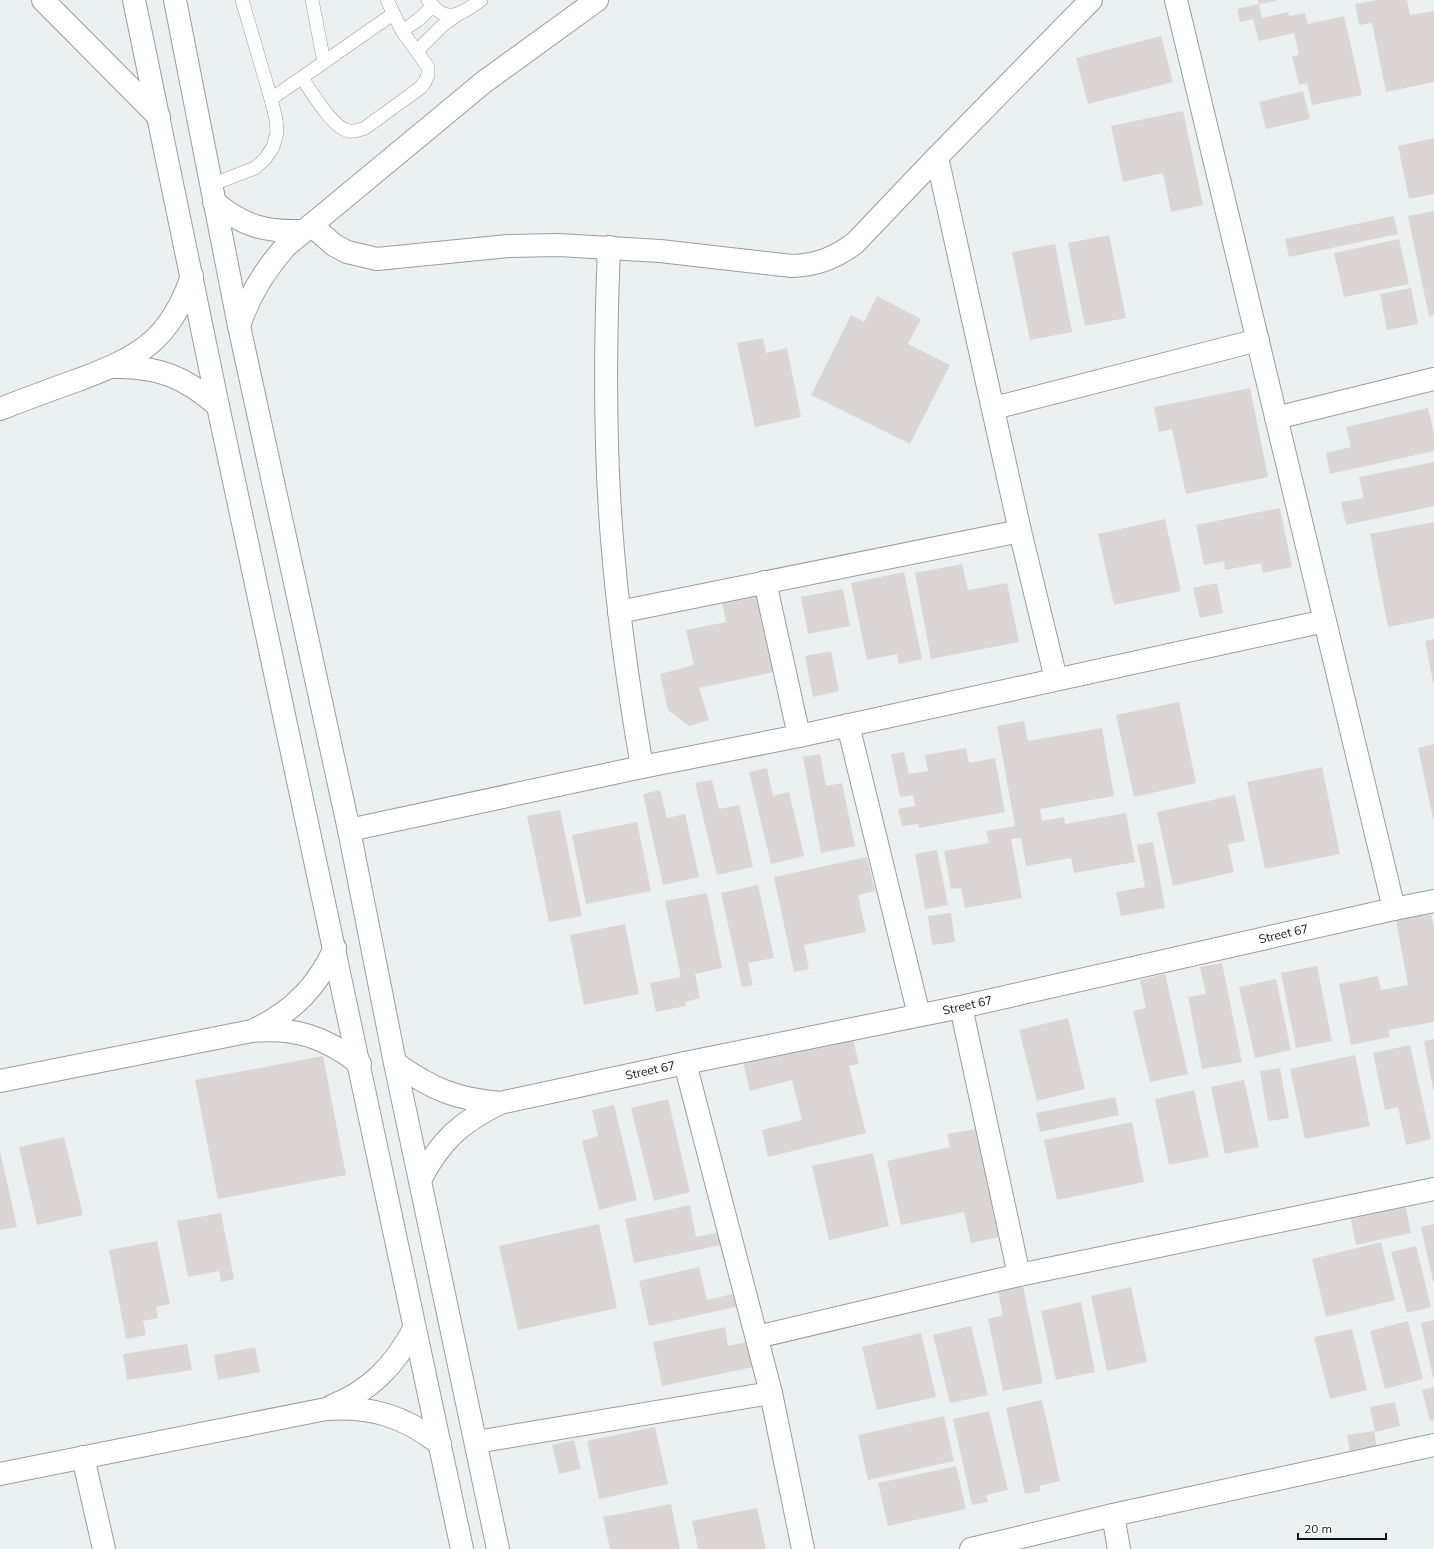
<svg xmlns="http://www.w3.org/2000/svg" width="1434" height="1549" font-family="Mulish,sans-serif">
  <rect width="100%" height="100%" fill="#ebf0f1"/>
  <!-- building -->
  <g fill="#dbd6d5">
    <polygon points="1258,0 1276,0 1276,1 1259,4"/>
    <polygon points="1377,0 1407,0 1410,15 1434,11 1434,82 1386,92 1372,23 1359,25 1355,4"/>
    <polygon points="1259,4 1262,18 1288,12 1289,16 1305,13 1308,24 1344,16 1362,95 1312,105 1307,83 1299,85 1292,56 1299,55 1294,33 1259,41 1253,19 1240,22 1237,9"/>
    <polygon points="1161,36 1173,82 1088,104 1076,58"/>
    <polygon points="1303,91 1310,119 1266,129 1259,102"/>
    <polygon points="1183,111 1203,205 1171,212 1163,173 1123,182 1111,126"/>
    <polygon points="1434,138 1434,194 1409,199 1398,146"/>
    <polygon points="1434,211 1434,315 1429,316 1408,216"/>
    <polygon points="1394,216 1398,234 1289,257 1285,239"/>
    <polygon points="1109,235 1126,318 1085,326 1068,243"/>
    <polygon points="1399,239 1409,284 1344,297 1334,253"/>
    <polygon points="1055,244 1072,332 1030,340 1012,252"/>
    <polygon points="1411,288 1418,324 1387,330 1380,294"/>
    <polygon points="877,296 921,319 908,344 950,365 910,444 811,395 851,315 864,322"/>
    <polygon points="763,338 766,353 787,348 801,417 755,427 737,343"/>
    <polygon points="1250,388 1268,477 1186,494 1172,429 1159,432 1154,407"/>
    <polygon points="1428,408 1434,433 1434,451 1330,474 1326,453 1351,447 1346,427"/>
    <polygon points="1434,462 1434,506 1346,525 1341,502 1364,498 1359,477"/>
    <polygon points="1280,508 1292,567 1263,573 1261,563 1225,570 1224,561 1204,565 1196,525"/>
    <polygon points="1165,519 1181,591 1114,605 1098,534"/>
    <polygon points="1434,522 1434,618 1388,627 1370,534"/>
    <polygon points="962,564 968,590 1007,583 1019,642 931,659 915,573"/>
    <polygon points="904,572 922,659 899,664 897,654 867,660 851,583"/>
    <polygon points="1217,583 1223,613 1200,618 1193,588"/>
    <polygon points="843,589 850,626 808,634 801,597"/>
    <polygon points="757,595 774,672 699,688 709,720 689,726 668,710 660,674 694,665 686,630 726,622 722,603"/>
    <polygon points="1434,639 1434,682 1433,682 1425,641"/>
    <polygon points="831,651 839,691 813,697 805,656"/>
    <polygon points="1179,702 1196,783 1134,797 1116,715"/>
    <polygon points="1024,721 1028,741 1102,728 1114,796 1040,809 1042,821 1064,817 1065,824 1126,813 1135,862 1074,873 1071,858 1026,866 1021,838 1011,839 1022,898 965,908 961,888 951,889 944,851 989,843 986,831 1015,826 997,726"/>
    <polygon points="1434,744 1434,818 1433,818 1418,748"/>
    <polygon points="966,748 969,763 995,758 1005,812 919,828 918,824 902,826 898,809 915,806 913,795 900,797 891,754 904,752 909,774 928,771 925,755"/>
    <polygon points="820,754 826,786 842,783 855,846 821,853 803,757"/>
    <polygon points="1322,767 1340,854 1265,869 1247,782"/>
    <polygon points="767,768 773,796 789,792 804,856 771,864 749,772"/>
    <polygon points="712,780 719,809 739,805 753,867 717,875 695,783"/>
    <polygon points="660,790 667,818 685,814 699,877 663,885 643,794"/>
    <polygon points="1235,795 1245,841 1228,844 1234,872 1173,886 1157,812"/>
    <polygon points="560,810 582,916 549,922 527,816"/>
    <polygon points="637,822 651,891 586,904 572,835"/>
    <polygon points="1153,842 1165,908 1121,916 1116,892 1145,887 1137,845"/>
    <polygon points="937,850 948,905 925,909 915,854"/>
    <polygon points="867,857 875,891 858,895 866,932 804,945 809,969 794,972 774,877"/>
    <polygon points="758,885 774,958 748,963 753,985 742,987 721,893"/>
    <polygon points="707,893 722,968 695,974 700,998 685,1002 686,1006 656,1012 650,983 681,977 665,901"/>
    <polygon points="951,913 955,942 932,945 928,916"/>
    <polygon points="1431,914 1434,928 1434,1022 1388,1030 1390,1037 1351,1045 1339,984 1378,976 1381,990 1408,985 1396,920"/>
    <polygon points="625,924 639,994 584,1005 570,935"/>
    <polygon points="1222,963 1242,1062 1202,1069 1188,997 1206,994 1200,967"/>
    <polygon points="1317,966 1332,1041 1296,1048 1281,973"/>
    <polygon points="1165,974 1188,1074 1150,1082 1133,1011 1146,1008 1140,980"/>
    <polygon points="1276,979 1291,1050 1255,1058 1239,987"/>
    <polygon points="1068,1018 1085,1089 1037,1101 1019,1030"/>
    <polygon points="852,1035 859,1064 849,1066 866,1133 768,1157 762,1130 802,1120 792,1080 750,1091 743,1062"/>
    <polygon points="1434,1039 1434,1089 1433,1089 1424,1041"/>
    <polygon points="1410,1045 1431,1139 1406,1145 1398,1107 1385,1110 1373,1053"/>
    <polygon points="1355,1055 1370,1126 1305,1139 1290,1069"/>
    <polygon points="323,1056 346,1175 218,1199 195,1080"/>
    <polygon points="1280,1068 1289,1118 1268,1121 1260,1071"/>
    <polygon points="1244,1080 1259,1147 1225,1154 1211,1087"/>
    <polygon points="1194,1090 1209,1157 1169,1165 1155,1099"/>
    <polygon points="1115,1097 1119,1115 1040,1132 1036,1113"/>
    <polygon points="668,1099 690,1192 654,1201 631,1108"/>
    <polygon points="614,1105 637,1200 599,1210 582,1141 598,1136 592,1110"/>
    <polygon points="1132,1122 1144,1182 1057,1200 1044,1140"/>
    <polygon points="976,1129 999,1237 971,1243 964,1212 901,1225 887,1161 950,1147 947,1134"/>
    <polygon points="64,1137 83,1215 37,1225 19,1147"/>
    <polygon points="0,1151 17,1227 0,1230"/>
    <polygon points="873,1153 889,1226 829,1240 812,1166"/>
    <polygon points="1405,1204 1411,1233 1356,1245 1350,1216"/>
    <polygon points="690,1205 696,1237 724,1231 726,1244 634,1263 625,1219"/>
    <polygon points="221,1213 234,1279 221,1282 219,1271 188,1277 177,1221"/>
    <polygon points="599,1224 617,1308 518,1330 499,1246"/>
    <polygon points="1434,1224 1434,1281 1433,1281 1421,1227"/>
    <polygon points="157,1241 170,1304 156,1307 158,1318 143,1321 146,1335 126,1339 109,1250"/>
    <polygon points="1381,1242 1395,1300 1326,1317 1312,1259"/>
    <polygon points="1416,1246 1431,1307 1407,1313 1391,1252"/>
    <polygon points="699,1267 707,1300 737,1293 740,1306 649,1326 639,1281"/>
    <polygon points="1023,1286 1043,1383 1003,1391 988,1319 1003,1315 998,1292"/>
    <polygon points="1131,1287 1147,1362 1107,1371 1091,1296"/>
    <polygon points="1081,1302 1095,1372 1056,1380 1041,1311"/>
    <polygon points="1434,1320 1434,1377 1433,1377 1421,1323"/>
    <polygon points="1408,1321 1423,1379 1385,1389 1370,1331"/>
    <polygon points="971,1326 988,1395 950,1403 933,1335"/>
    <polygon points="725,1327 728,1346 753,1341 758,1366 662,1386 653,1342"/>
    <polygon points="1352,1329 1367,1390 1330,1399 1314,1337"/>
    <polygon points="921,1333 936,1397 877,1410 862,1347"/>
    <polygon points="187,1344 192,1370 127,1380 123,1354"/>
    <polygon points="255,1347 260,1372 218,1380 214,1355"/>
    <polygon points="1434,1387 1434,1420 1430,1421 1422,1390"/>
    <polygon points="1042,1400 1060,1481 1039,1486 1041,1491 1025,1494 1006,1408"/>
    <polygon points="1395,1402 1400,1426 1375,1432 1370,1407"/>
    <polygon points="989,1411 1008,1490 986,1495 988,1502 972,1505 953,1419"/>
    <polygon points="944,1416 954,1461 868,1480 858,1435"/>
    <polygon points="655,1427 668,1484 599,1499 587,1441"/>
    <polygon points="1374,1431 1378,1453 1351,1457 1347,1435"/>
    <polygon points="574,1440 581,1469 559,1474 552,1445"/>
    <polygon points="956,1466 966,1509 888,1526 878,1483"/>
    <polygon points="671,1504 680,1549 610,1549 603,1517"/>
    <polygon points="757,1508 766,1549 698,1549 692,1521"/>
  </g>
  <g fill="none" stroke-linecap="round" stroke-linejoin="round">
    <defs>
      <g id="service">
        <polyline points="312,0 324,62"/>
        <path d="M428,0C446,25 460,15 481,0"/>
        <polyline points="402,31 418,20 433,6"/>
        <polyline points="417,51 443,25 457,15"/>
        <path d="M302,78C312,92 332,128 349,131C355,132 359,130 365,128L420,88L425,82L428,75V67L402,31L387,0"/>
        <polyline points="271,99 393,14"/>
        <polyline points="211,185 255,168 265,159 273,147 277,133 276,119 271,99 242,0"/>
      </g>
      <g id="minor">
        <polyline points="1176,0 1394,909"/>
        <polyline points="937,157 1020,531 1056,679"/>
        <path d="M214,202C243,226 265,232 303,231"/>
        <path d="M311,225L334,245L347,252L377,259L508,246L559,245L660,251L792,266C817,265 835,258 855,243L937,157L1091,0"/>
        <path d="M609,247C605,344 604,442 612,539C618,616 629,691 642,767"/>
        <path d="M239,326C249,295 264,271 286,246L484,82L597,0"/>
        <path d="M114,367C158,366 185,377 218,406"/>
        <polyline points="994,408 1258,340"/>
        <path d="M0,409C26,399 52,389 78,380C139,357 170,341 192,276"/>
        <polyline points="1276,418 1434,379"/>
        <polyline points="765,582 799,736"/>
        <polyline points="619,612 1020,531"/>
        <polyline points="848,725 919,1015"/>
        <polyline points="349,830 642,767 799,736 1325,621"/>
        <polyline points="961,1007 1019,1275"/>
        <path d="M256,1029C294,1011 318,985 335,948"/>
        <path d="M395,1063C432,1089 455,1099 500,1103"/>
        <polyline points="685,1063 771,1393 803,1549"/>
        <path d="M0,1081L252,1031C296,1027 325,1037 360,1064"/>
        <path id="s1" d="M420,1180C440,1141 461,1122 500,1103L685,1063L961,1007L1394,909L1434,901"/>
        <polyline points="757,1337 1019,1275 1434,1189"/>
        <path d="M332,1406C370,1391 395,1365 414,1329"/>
        <polyline points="476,1442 771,1393"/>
        <polyline points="83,1457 104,1549"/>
        <path d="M0,1474L326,1409C371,1406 404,1416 440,1444"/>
        <polyline points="1113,1515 1119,1549"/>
        <polyline points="971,1549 1113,1515 1434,1445"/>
      </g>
      <g id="tertiary">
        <polyline points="43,0 159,117"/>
        <polyline points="134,0 218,406 462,1549"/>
        <polyline points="175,0 239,326 349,830 395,1063 498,1549"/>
      </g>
    </defs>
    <!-- service casing -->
    <use href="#service" stroke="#999d9e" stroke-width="14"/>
    <!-- minor casing -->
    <use href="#minor" stroke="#999d9e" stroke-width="24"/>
    <!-- tertiary casing -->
    <use href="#tertiary" stroke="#999d9e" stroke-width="24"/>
    <!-- service -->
    <use href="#service" stroke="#fff" stroke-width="13"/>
    <!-- minor -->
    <use href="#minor" stroke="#fff" stroke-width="22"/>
    <!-- tertiary -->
    <use href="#tertiary" stroke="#fff" stroke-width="22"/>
  </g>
  <g text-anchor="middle" stroke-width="3.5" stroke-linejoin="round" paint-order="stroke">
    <!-- street labels -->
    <g font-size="12" fill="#101212" stroke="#fff">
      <text dy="4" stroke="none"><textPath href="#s1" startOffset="915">Street 67</textPath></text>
      <text dy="4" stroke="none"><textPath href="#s1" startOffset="591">Street 67</textPath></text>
      <text dy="4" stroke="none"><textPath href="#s1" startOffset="267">Street 67</textPath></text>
    </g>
  </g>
  <!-- scale -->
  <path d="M1298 1533v6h88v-6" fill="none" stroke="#101212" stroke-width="2"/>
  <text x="1304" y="1533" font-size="12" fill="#101212" stroke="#ffffff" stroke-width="3" paint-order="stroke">20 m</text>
</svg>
